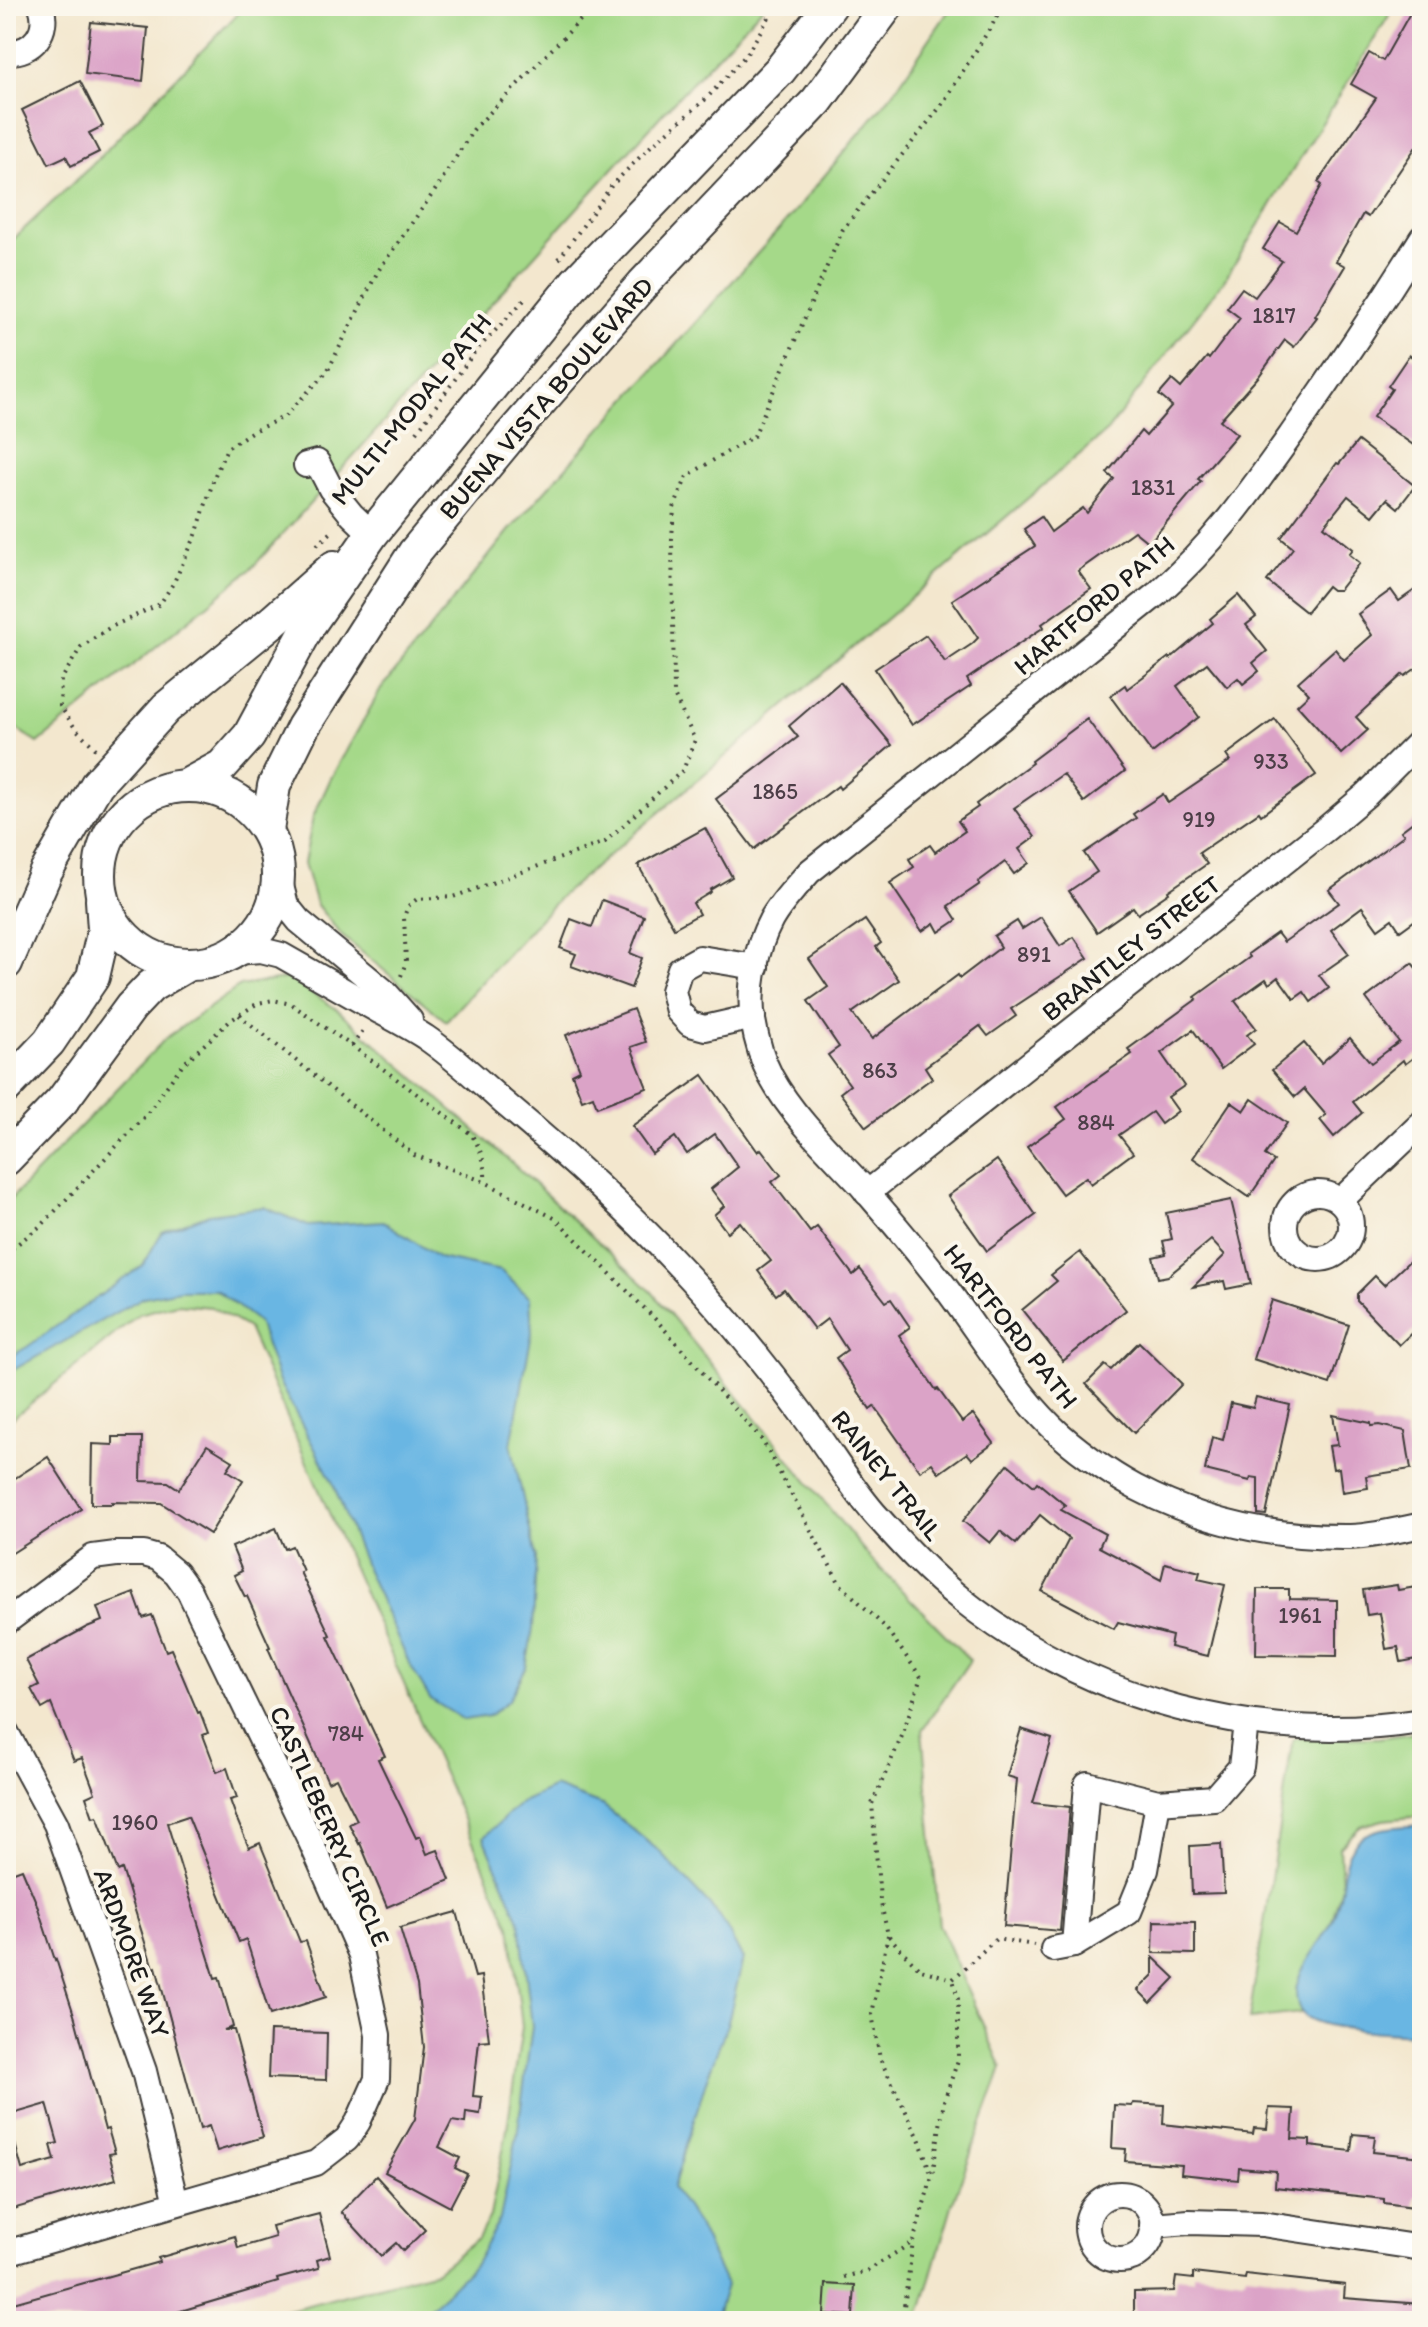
<svg xmlns="http://www.w3.org/2000/svg" width="1428" height="2327" font-family="Itim,sans-serif">
  <rect width="100%" height="100%" fill="#fbf7ec"/>
  <filter id="ink" filterUnits="userSpaceOnUse"><feTurbulence type="fractalNoise" baseFrequency=".0125" numOctaves="2"/><feDisplacementMap in="SourceGraphic" scale="16" xChannelSelector="R" yChannelSelector="G"/><feConvolveMatrix kernelMatrix="1 2 1 2 8 2 1 2 1" color-interpolation-filters="sRGB"/></filter>
  <filter id="wash" filterUnits="userSpaceOnUse"><feTurbulence type="fractalNoise" baseFrequency=".006" numOctaves="4" result="noise"/><feDisplacementMap in="SourceGraphic" scale="32" xChannelSelector="R" yChannelSelector="G"/><feGaussianBlur stdDeviation="1.8" result="paint"/><feColorMatrix in="noise" values="0 0 0 0 0 0 0 0 0 0 0 0 0 0 0 0 0 1.4 0 .05"/><feComposite in="paint" operator="in"/></filter>
  <g filter="url(#wash)">
    <rect width="100%" height="100%" fill="#f3e7ce"/>
    <!-- green -->
    <g fill="#a5d989" stroke="#607a52" stroke-width="2">
      <polygon points="245,6 764,6 665,111 251,569 38,743 6,722 6,246 92,165"/>
      <polygon points="952,6 1395,6 1225,279 1107,431 560,897 446,1021 342,936 316,904 304,863 313,817 331,778 381,689 509,531 791,216 893,93"/>
      <polygon points="289,978 335,1008 512,1163 652,1292 871,1559 970,1660 922,1730 939,1925 1002,2068 953,2202 923,2305 916,2321 248,2321 436,2271 478,2238 490,2216 506,2135 522,2027 510,1926 248,1328 211,1307 177,1304 139,1314 6,1424 6,1204 166,1038 240,986"/>
      <polygon points="1422,1732 1422,1816 1383,1820 1361,1826 1340,1847 1342,1887 1331,1923 1296,1989 1301,2013 1249,2019 1293,1738 1378,1738"/>
    </g>
    <!-- water -->
    <g fill="#69b6e3" stroke="#426980" stroke-width="2">
      <polygon points="264,1207 308,1226 383,1221 439,1258 501,1271 530,1298 532,1333 511,1444 536,1557 533,1629 526,1668 509,1700 489,1716 464,1720 430,1699 409,1663 365,1566 332,1481 279,1382 258,1322 216,1290 180,1290 144,1297 6,1374 6,1359 27,1347 143,1265 162,1232 209,1214"/>
      <polygon points="554,1787 604,1806 659,1851 720,1916 743,1959 728,2022 706,2081 673,2188 698,2225 726,2285 715,2321 417,2321 475,2264 500,2219 517,2136 532,2026 520,1923 484,1837 520,1803"/>
      <path d="M1422,1825V2034C1397,2033 1318,2031 1303,2014C1298,2009 1296,1999 1296,1992C1298,1965 1322,1944 1332,1921C1336,1910 1341,1897 1342,1885C1344,1867 1346,1849 1362,1837C1377,1826 1404,1827 1422,1825Z"/>
    </g>
    <g id="blocks">
      <!-- building -->
      <g fill="#dba3c7">
        <polygon points="1414,6 1422,6 1422,138 1368,217 1363,214 1336,261 1345,266 1315,316 1317,317 1294,347 1285,340 1259,376 1220,420 1237,434 1198,479 1201,481 1149,543 1134,531 1078,571 1091,589 1042,624 1044,627 967,679 971,686 912,725 875,669 926,635 945,662 972,644 978,638 952,600 1035,546 1024,529 1041,517 1051,532 1083,508 1087,513 1114,479 1107,473 1141,431 1146,436 1172,406 1159,395 1172,380 1181,388 1207,357 1209,359 1240,318 1227,308 1242,288 1255,297 1282,261 1263,249 1280,222 1296,231 1322,185 1318,182 1376,98 1351,84 1369,53 1383,61"/>
        <polygon points="91,22 148,28 143,81 85,74"/>
        <polygon points="80,81 103,126 89,133 99,152 71,166 66,156 49,164 22,110"/>
        <polygon points="1409,355 1422,363 1422,451 1373,417 1392,389 1388,386"/>
        <polygon points="1358,441 1415,486 1398,508 1387,499 1373,516 1348,496 1324,526 1353,549 1349,554 1360,563 1339,590 1332,590 1327,586 1306,612 1267,581 1293,548 1281,538 1337,463 1339,464"/>
        <polygon points="1422,585 1422,664 1405,676 1403,674 1356,717 1368,730 1341,754 1297,705 1309,694 1298,682 1335,649 1344,660 1372,635 1358,614 1391,590 1399,601"/>
        <polygon points="1238,595 1256,617 1246,625 1267,651 1253,663 1259,671 1243,684 1238,678 1227,687 1207,663 1177,686 1199,717 1152,753 1110,696 1125,685 1127,689 1169,657 1170,659 1213,623 1210,619"/>
        <polygon points="840,682 892,745 840,789 838,786 754,849 716,799 798,737 789,726"/>
        <polygon points="1087,719 1125,771 1084,802 1063,774 1014,808 1035,837 1019,849 1029,863 1014,874 1005,862 978,882 980,884 948,906 957,920 939,932 934,923 922,931 890,883 914,867 909,859 930,845 935,852 965,831 958,821 978,807 976,804 1032,763 1031,761"/>
        <polygon points="1275,719 1316,775 1261,815 1259,812 1199,853 1207,864 1168,891 1169,893 1138,914 1133,907 1097,932 1069,891 1097,872 1084,853 1136,818 1133,814 1163,794 1168,803 1230,761 1226,755"/>
        <polygon points="1422,815 1422,915 1400,931 1392,919 1378,929 1362,907 1331,930 1349,954 1319,975 1329,988 1311,1002 1304,992 1294,999 1278,977 1269,984 1266,979 1235,1001 1256,1028 1247,1035 1254,1044 1221,1069 1193,1030 1161,1053 1184,1086 1168,1097 1178,1111 1161,1124 1152,1112 1119,1135 1133,1153 1091,1184 1086,1177 1062,1194 1027,1147 1066,1119 1057,1107 1132,1054 1128,1049 1197,999 1195,997 1250,957 1248,954 1277,933 1284,942 1339,903 1329,890 1404,835 1401,831"/>
        <polygon points="705,828 732,877 710,890 711,892 693,903 699,914 674,928 638,865"/>
        <polygon points="602,900 644,916 630,953 642,958 631,988 571,966 576,954 560,948 571,919 592,927"/>
        <polygon points="1041,917 1060,946 1074,937 1088,958 1011,1009 1016,1016 988,1036 980,1026 925,1067 932,1078 866,1127 840,1093 850,1085 828,1055 839,1047 808,1001 828,987 809,959 865,920 881,943 876,947 899,980 852,1013 872,1039 958,975 960,978 1001,947 994,936 1017,921 1022,929"/>
        <polygon points="1412,963 1422,975 1422,1051 1405,1064 1403,1060 1353,1102 1362,1113 1334,1137 1320,1120 1326,1115 1304,1089 1295,1097 1272,1070 1304,1043 1321,1063 1350,1038 1371,1063 1399,1042 1366,998"/>
        <polygon points="633,1009 646,1042 631,1047 647,1088 597,1107 593,1096 582,1100 572,1074 580,1070 566,1035"/>
        <polygon points="703,1075 758,1152 761,1149 781,1175 772,1182 810,1232 817,1227 853,1275 860,1269 886,1302 891,1299 910,1327 899,1335 936,1390 938,1389 962,1422 973,1414 994,1443 972,1459 967,1453 939,1473 932,1463 920,1471 874,1406 870,1409 836,1358 847,1350 827,1319 814,1329 784,1289 776,1295 758,1271 771,1261 740,1222 727,1232 714,1215 724,1206 711,1189 738,1167 715,1134 687,1154 675,1137 652,1154 632,1126"/>
        <polygon points="1252,1099 1287,1123 1265,1155 1274,1161 1249,1197 1193,1158 1231,1102 1244,1111"/>
        <polygon points="997,1160 1036,1215 987,1251 948,1196"/>
        <polygon points="1231,1200 1251,1284 1226,1289 1224,1281 1193,1287 1225,1255 1211,1240 1168,1276 1158,1278 1153,1257 1166,1254 1163,1241 1172,1239 1166,1213"/>
        <polygon points="1422,1249 1422,1323 1399,1345 1357,1301 1357,1294 1375,1276 1384,1285"/>
        <polygon points="1080,1252 1126,1310 1063,1361 1022,1310 1057,1281 1051,1275"/>
        <polygon points="1272,1300 1349,1325 1330,1384 1253,1359"/>
        <polygon points="1139,1342 1182,1384 1134,1433 1086,1384 1105,1365 1111,1370"/>
        <polygon points="1256,1397 1290,1405 1266,1515 1258,1514 1258,1478 1251,1477 1250,1481 1205,1470 1212,1437 1223,1440 1231,1403 1253,1408"/>
        <polygon points="1333,1415 1371,1423 1371,1426 1379,1425 1405,1431 1411,1469 1366,1476 1368,1488 1342,1492 1339,1468 1333,1469 1329,1446 1338,1445"/>
        <polygon points="113,1437 142,1437 141,1481 168,1482 179,1489 207,1445 233,1461 227,1470 243,1480 210,1534 161,1503 112,1502 112,1504 91,1504 92,1444 113,1445"/>
        <polygon points="48,1457 81,1509 6,1557 6,1484"/>
        <polygon points="1008,1464 1034,1486 1037,1482 1065,1505 1061,1510 1105,1534 1099,1547 1161,1580 1165,1563 1200,1572 1198,1579 1225,1585 1208,1656 1170,1647 1172,1636 1118,1622 1114,1629 1042,1591 1069,1539 1040,1515 1016,1544 1000,1531 990,1543 963,1521"/>
        <polygon points="276,1528 285,1549 292,1546 303,1571 300,1572 330,1635 328,1636 385,1756 378,1759 416,1838 420,1836 427,1854 438,1850 450,1880 387,1907 360,1843 359,1844 349,1824 357,1820 336,1778 328,1782 268,1648 270,1647 247,1596 245,1597 234,1575 242,1571 232,1547"/>
        <polygon points="1397,1585 1398,1590 1422,1586 1422,1658 1401,1662 1398,1647 1386,1649 1380,1613 1367,1615 1363,1590"/>
        <polygon points="1257,1589 1289,1589 1289,1599 1337,1600 1337,1656 1256,1655"/>
        <polygon points="134,1593 143,1618 152,1615 166,1651 171,1649 198,1713 200,1712 208,1733 203,1735 217,1772 227,1768 237,1798 230,1800 238,1822 249,1848 260,1843 300,1942 306,1941 326,1997 270,2015 246,1939 239,1942 188,1816 167,1823 215,1978 219,1977 232,2023 233,2027 224,2030 234,2030 263,2137 217,2151 209,2126 200,2129 156,1967 153,1968 122,1869 118,1871 97,1816 93,1817 86,1797 95,1793 82,1758 74,1761 51,1704 42,1709 31,1689 39,1685 26,1660 87,1627 102,1621 97,1607"/>
        <polygon points="1021,1729 1052,1739 1033,1803 1070,1807 1060,1931 1004,1926 1017,1779 1007,1776"/>
        <polygon points="1221,1844 1224,1893 1192,1894 1190,1846"/>
        <polygon points="22,1869 36,1902 55,1960 56,1959 75,2018 105,2130 108,2129 115,2153 109,2154 116,2179 6,2211 6,2130 11,2129 22,2169 55,2160 51,2145 58,2143 47,2104 6,2116 6,1875"/>
        <polygon points="457,1912 475,1977 481,1976 489,2040 479,2041 473,2096 482,2097 480,2114 466,2112 465,2123 452,2121 439,2147 460,2158 455,2168 467,2174 450,2207 385,2172 415,2119 424,2047 417,1985 400,1928"/>
        <polygon points="1154,1921 1195,1922 1195,1954 1153,1953"/>
        <polygon points="1153,1957 1175,1978 1151,2003 1138,1990 1153,1975"/>
        <polygon points="270,2031 327,2033 326,2080 268,2078"/>
        <polygon points="1133,2103 1164,2105 1163,2124 1253,2134 1254,2128 1267,2129 1269,2108 1294,2109 1292,2139 1310,2140 1310,2146 1351,2151 1353,2134 1375,2136 1373,2152 1422,2157 1422,2197 1415,2196 1414,2207 1384,2203 1384,2199 1275,2187 1276,2171 1239,2168 1238,2180 1181,2174 1182,2165 1125,2161 1126,2149 1112,2148 1114,2105 1132,2106"/>
        <polygon points="376,2176 425,2230 403,2251 396,2243 381,2256 341,2212"/>
        <polygon points="319,2214 330,2256 317,2260 319,2268 277,2279 278,2282 164,2316 166,2321 6,2321 6,2305 159,2262 158,2258 235,2236 238,2248 275,2237 272,2226"/>
        <polygon points="1193,2273 1245,2279 1246,2274 1345,2285 1344,2298 1422,2304 1422,2321 1232,2321 1203,2318 1203,2321 1156,2319 1156,2321 1134,2321 1134,2292 1174,2291 1176,2277 1193,2279"/>
        <polygon points="826,2284 855,2286 853,2316 824,2314"/>
      </g>
    </g>
  </g>
  <g filter="url(#ink)">
    <use href="#blocks" fill-opacity="0" stroke="#3c3a37" stroke-width="2"/>
    <g fill="none" stroke-linecap="round" stroke-linejoin="round">
      <defs>
        <g id="minor">
          <path d="M6,52C33,54 50,31 41,6"/>
          <path d="M1422,238C1380,305 1336,371 1291,435C1249,494 1212,546 1158,593L809,872C796,887 781,902 771,920C756,948 748,988 753,1020C756,1038 762,1060 771,1077C793,1117 829,1151 860,1184C889,1218 918,1251 945,1287C980,1333 1010,1385 1051,1426C1072,1447 1109,1473 1135,1487C1201,1522 1275,1538 1350,1537C1374,1536 1399,1530 1422,1525"/>
          <polyline points="306,465 317,462 331,489 352,515 372,534"/>
          <polyline points="279,878 286,905 299,921 385,992 410,1020"/>
          <path d="M236,952L261,950L281,955C314,974 348,993 381,1012C396,1020 411,1028 425,1037C453,1056 478,1080 503,1102C564,1153 623,1206 677,1264C724,1313 766,1365 806,1419C829,1450 849,1484 874,1513C901,1543 929,1574 961,1599C1090,1702 1259,1746 1422,1721"/>
          <polyline points="753,1017 705,1028 690,1024 678,1011 673,991 680,969 700,958 756,967"/>
          <polyline points="867,1193 1327,828 1366,795 1422,739"/>
          <circle cx="1318" cy="1226" r="33"/>
          <polyline points="1340,1201 1422,1123"/>
          <polyline points="6,1622 93,1557 116,1554 144,1554 158,1558 176,1573 189,1591 311,1842 361,1955 378,2035 377,2079 358,2122 347,2139 316,2163 6,2253"/>
          <polyline points="6,1732 56,1824 144,2071 176,2203"/>
          <polyline points="1074,1945 1129,1912 1146,1870 1158,1802"/>
          <polyline points="1053,1949 1074,1945 1087,1784 1158,1802 1214,1798 1241,1767 1246,1722"/>
          <circle cx="1120" cy="2227" r="33"/>
          <polyline points="1152,2225 1189,2222 1262,2224 1422,2248"/>
        </g>
        <g id="major">
          <polyline points="187,785 222,766 249,736 309,625 372,534 576,282 780,70 830,6"/>
          <circle cx="189" cy="875" r="89"/>
          <polyline points="267,830 274,786 303,727 414,553 512,434 643,284 817,101 887,6"/>
          <polyline points="6,963 46,872 97,784 166,708 273,621 334,567"/>
          <polyline points="6,1087 49,1042 93,977 104,929 102,900"/>
          <polyline points="6,1159 62,1101 131,1007 151,986 187,965"/>
        </g>
      </defs>
      <!-- minor casing -->
      <use href="#minor" stroke="#3c3a37" stroke-width="28"/>
      <!-- major casing -->
      <use href="#major" stroke="#3c3a37" stroke-width="36"/>
      <!-- path -->
      <g stroke="#3c3a37" stroke-width="4" stroke-dasharray="2 6" stroke-linecap="butt">
        <polyline points="559,259 612,185 652,145 706,99 746,55 776,6"/>
        <polyline points="417,432 474,353 528,296"/>
        <polyline points="317,545 334,530"/>
        <polyline points="96,749 75,728 60,706 61,680 81,647 109,628 160,604 174,582 196,535 215,475 227,448 251,432 284,417 327,372 378,271 436,189 473,130 594,6"/>
        <polyline points="401,976 406,962 404,917 408,906 417,899 453,897 605,842 683,770 695,740 674,695 672,538 674,508 687,476 754,436 843,229 941,106 1004,6"/>
        <polyline points="239,1015 414,1155 485,1182 556,1219 658,1322 762,1440 840,1584 885,1627 921,1677 902,1736 872,1804 880,1899 888,1935 904,1953 921,1970 953,1979 996,1939 1034,1945"/>
        <polyline points="352,1046 364,1029"/>
        <path d="M6,1253L43,1224L147,1114L182,1065L231,1020L258,1003L273,1000L291,1004L352,1046L471,1134C481,1150 486,1162 485,1182"/>
        <polyline points="888,1935 872,2014 880,2059 919,2138 930,2171"/>
        <polyline points="844,2277 867,2271 913,2242"/>
        <polyline points="902,2321 913,2242 932,2176 944,2101 958,2060 958,1999 953,1979"/>
      </g>
      <!-- minor -->
      <use href="#minor" stroke="#fff" stroke-width="24"/>
      <!-- major -->
      <use href="#major" stroke="#fff" stroke-width="32"/>
    </g>
  </g>
  <g text-anchor="middle" stroke-width="8" stroke-linejoin="round" paint-order="stroke">
    <!-- number labels -->
    <g font-size="22" fill="#4c3e47">
      <text x="1274" y="323">1817</text>
      <text x="1153" y="495">1831</text>
      <text x="1271" y="769">933</text>
      <text x="775" y="799">1865</text>
      <text x="1199" y="827">919</text>
      <text x="1034" y="962">891</text>
      <text x="880" y="1078">863</text>
      <text x="1096" y="1130">884</text>
      <text x="1300" y="1623">1961</text>
      <text x="346" y="1741">784</text>
      <text x="135" y="1830">1960</text>
    </g>
    <!-- street labels -->
    <g font-size="26" fill="#1c1c1c" stroke="#fbf7ec">
      <text transform="translate(546 398) rotate(-49)" y="9">BUENA VISTA BOULEVARD</text>
      <text transform="translate(411 409) rotate(-51)" y="9">MULTI-MODAL PATH</text>
      <text transform="translate(1094 605) rotate(-40)" y="9">HARTFORD PATH</text>
      <text transform="translate(1131 948) rotate(-38)" y="9">BRANTLEY STREET</text>
      <text transform="translate(1011 1326) rotate(52)" y="9">HARTFORD PATH</text>
      <text transform="translate(887 1475) rotate(51)" y="9">RAINEY TRAIL</text>
      <text transform="translate(330 1826) rotate(66)" y="9">CASTLEBERRY CIRCLE</text>
      <text transform="translate(132 1953) rotate(70)" y="9">ARDMORE WAY</text>
    </g>
  </g>
  <!-- margin -->
  <rect width="1428" height="2327" fill="none" stroke="#fbf7ec" stroke-width="32"/>
</svg>
